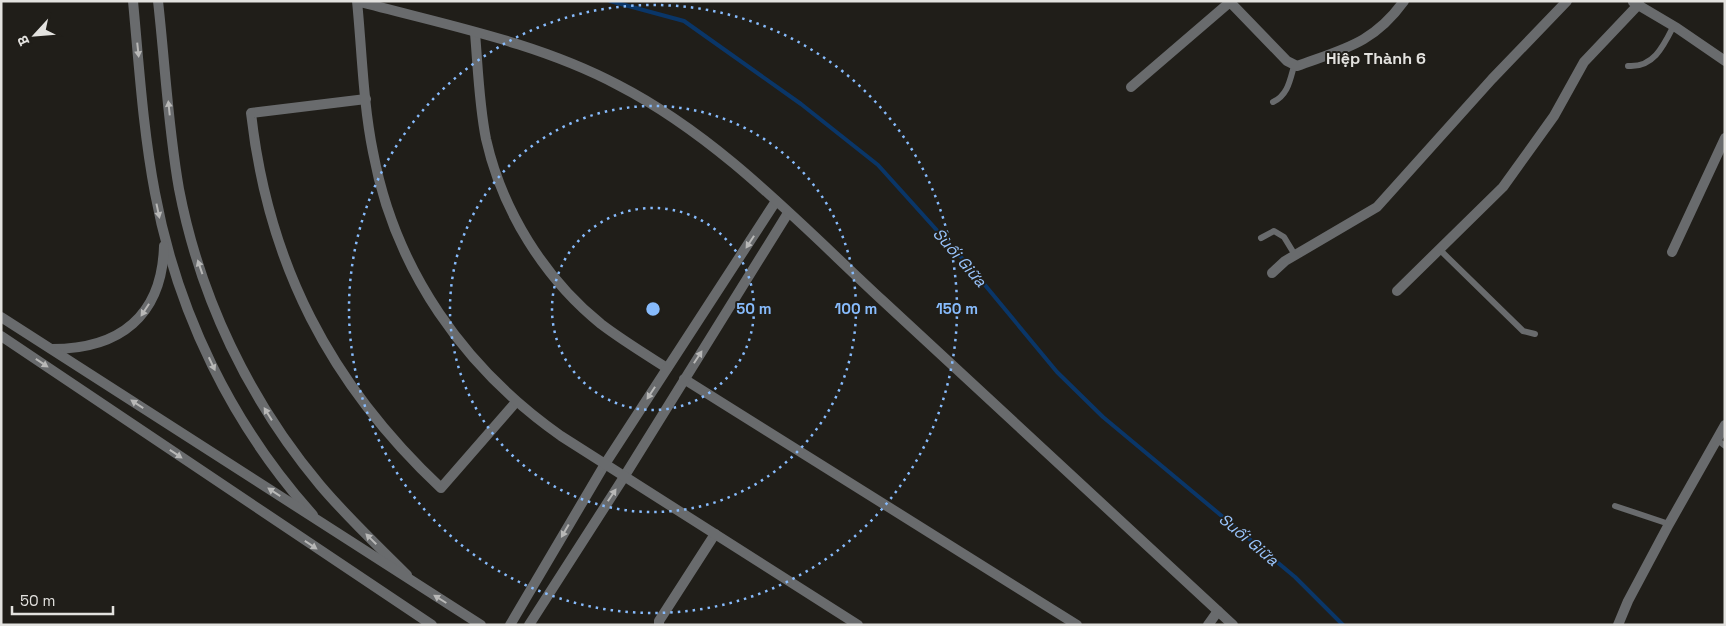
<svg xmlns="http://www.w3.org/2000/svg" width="1726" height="626" font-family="'Space Grotesk',sans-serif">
  <rect width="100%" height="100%" fill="#201e19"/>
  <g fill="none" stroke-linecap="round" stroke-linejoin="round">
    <!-- stream -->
    <polyline stroke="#0a3668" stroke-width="4" points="610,1 684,21 801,104 878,165 970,267 1057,372 1103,417 1295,577 1343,625"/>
    <!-- service -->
    <g stroke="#696b6d" stroke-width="6">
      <path d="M1628,66C1654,68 1664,45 1674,25"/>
      <path d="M1273,102C1288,95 1290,80 1294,66"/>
      <polyline points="1261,238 1274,231 1284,237 1295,255"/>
      <polyline points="1440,250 1523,331 1535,334"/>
      <polyline points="1716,439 1725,446"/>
      <polyline points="1615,506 1669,524"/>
    </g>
    <!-- minor -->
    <g stroke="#696b6d" stroke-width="10">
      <path d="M133,1C139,65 143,130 155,193C177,312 232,425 313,515"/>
      <path d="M158,1C165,63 168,127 179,189C200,298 249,400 320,485C347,517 378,546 407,575"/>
      <polyline points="1633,2 1677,28 1725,61"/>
      <path d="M475,33C478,68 479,104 486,139C502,210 544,278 601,324C622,340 645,354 667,368"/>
      <path d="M1131,87L1230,2L1287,61L1297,66C1343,49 1373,44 1404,1"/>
      <path d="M366,99L251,113C268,264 330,384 441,488L516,402"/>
      <polyline points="1672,252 1725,138"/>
      <polyline points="1272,273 1285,261 1377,207 1492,79 1567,1"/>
      <polyline points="1397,291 1503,187 1554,116 1584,62 1639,4"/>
      <path d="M52,349C120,349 162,316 164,246"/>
      <polyline points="684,379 1077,625"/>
      <polyline points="510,625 605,464 776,201"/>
      <polyline points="529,625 624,477 788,213"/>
      <polyline points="659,625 659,621 715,534"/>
      <path d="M858,625L561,436C464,368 395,270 373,152C363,103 362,51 357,1C445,25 537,42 618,85C719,137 799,223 882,300C999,408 1116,516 1233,625"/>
      <polyline points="1208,625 1218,611"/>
      <polyline points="1618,625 1628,601 1669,524 1725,425"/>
    </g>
    <!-- tertiary -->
    <g stroke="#696b6d" stroke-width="10">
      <polyline points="1,317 481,625"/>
      <polyline points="1,336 432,625"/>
    </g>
  </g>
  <!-- one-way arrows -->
  <defs><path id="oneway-solid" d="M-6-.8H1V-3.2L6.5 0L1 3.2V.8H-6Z" transform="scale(1.25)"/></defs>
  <g fill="#b8b8b7">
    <use href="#oneway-solid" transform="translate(138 50) rotate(84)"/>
    <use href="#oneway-solid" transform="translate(169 108) rotate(-96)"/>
    <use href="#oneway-solid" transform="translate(158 211) rotate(78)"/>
    <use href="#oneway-solid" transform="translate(750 242) rotate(123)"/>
    <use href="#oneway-solid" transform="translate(200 267) rotate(-109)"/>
    <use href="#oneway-solid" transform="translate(145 310) rotate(123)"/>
    <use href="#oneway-solid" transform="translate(698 357) rotate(-57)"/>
    <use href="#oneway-solid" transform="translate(42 363) rotate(34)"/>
    <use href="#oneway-solid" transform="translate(212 364) rotate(65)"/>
    <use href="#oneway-solid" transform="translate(651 393) rotate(123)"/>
    <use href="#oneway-solid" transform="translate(137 404) rotate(-147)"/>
    <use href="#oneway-solid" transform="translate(268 414) rotate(-122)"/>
    <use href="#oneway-solid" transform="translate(176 454) rotate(34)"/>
    <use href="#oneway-solid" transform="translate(274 492) rotate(-147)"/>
    <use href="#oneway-solid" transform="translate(612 495) rotate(-56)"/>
    <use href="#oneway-solid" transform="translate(565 531) rotate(120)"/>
    <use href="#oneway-solid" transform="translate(371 539) rotate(-135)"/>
    <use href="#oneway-solid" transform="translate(311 545) rotate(34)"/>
    <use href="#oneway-solid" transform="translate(440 599) rotate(-148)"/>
  </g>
  <!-- distance rings -->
  <g fill="none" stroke="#87bbfc" stroke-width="2.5" stroke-dasharray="2.5 5">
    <circle cx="653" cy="309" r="101"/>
    <circle cx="653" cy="309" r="203"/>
    <circle cx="653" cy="309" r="304"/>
  </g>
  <g text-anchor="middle" stroke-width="4" stroke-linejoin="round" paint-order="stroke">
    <!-- neighbourhood labels -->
    <g font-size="16" font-weight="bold" fill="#e3e2df" stroke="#201e19">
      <text x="1376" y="64">Hiệp Thành 6</text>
    </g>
    <!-- water labels -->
    <g font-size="16" font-style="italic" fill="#99c4fc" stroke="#201e19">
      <text transform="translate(960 257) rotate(49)" y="6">Suối Giữa</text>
      <text transform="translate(1249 539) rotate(40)" y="6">Suối Giữa</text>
    </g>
  </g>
  <circle cx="653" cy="309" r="8" fill="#87bbfc" stroke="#201e19" stroke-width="2.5"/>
  <g font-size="15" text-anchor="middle" font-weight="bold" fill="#87bbfc" stroke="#201e19" stroke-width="4" stroke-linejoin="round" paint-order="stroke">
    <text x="754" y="314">50 m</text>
    <text x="856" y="314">100 m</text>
    <text x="957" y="314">150 m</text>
  </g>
  <!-- border -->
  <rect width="1726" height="626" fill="none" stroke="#e3e2df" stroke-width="5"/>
  <!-- north arrow -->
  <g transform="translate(35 35) rotate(244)" stroke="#201e19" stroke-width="4" paint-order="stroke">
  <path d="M0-4L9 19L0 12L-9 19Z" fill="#e3e2df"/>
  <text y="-8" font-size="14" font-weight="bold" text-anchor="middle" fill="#e3e2df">B</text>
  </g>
  <!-- scale -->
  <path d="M12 606v8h101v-8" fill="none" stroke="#e3e2df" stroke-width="2.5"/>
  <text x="20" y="606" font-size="15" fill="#e3e2df" stroke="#201e19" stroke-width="4" paint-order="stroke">50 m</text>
</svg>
